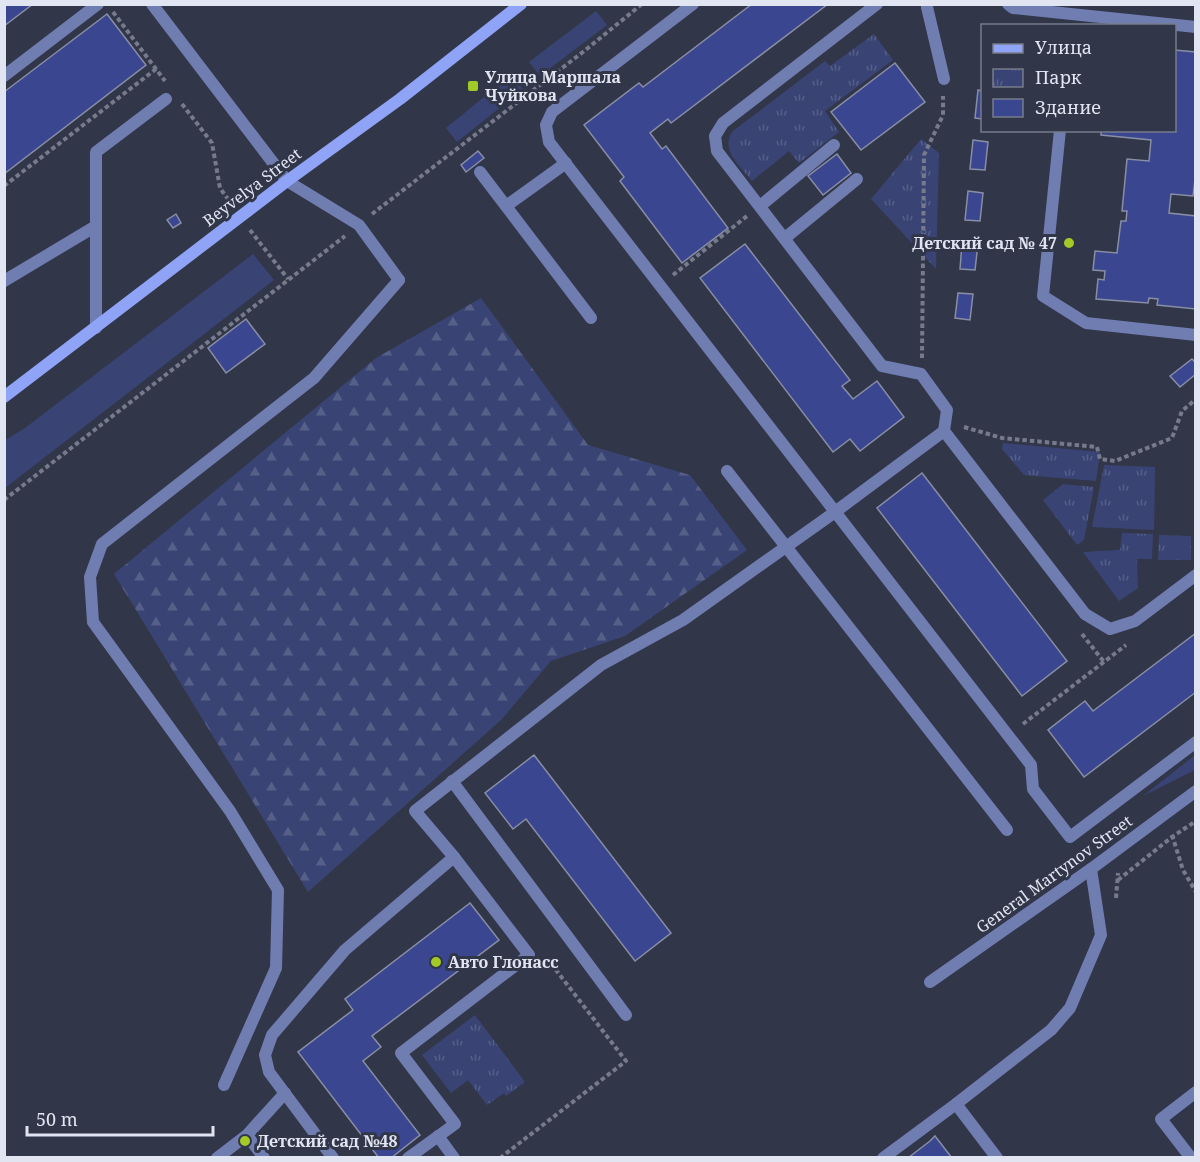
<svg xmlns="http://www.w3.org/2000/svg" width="1200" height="1162" font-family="'Noto Serif',serif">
  <defs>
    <pattern id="forest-firs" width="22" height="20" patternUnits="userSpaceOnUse" patternTransform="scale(1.5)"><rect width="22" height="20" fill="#394474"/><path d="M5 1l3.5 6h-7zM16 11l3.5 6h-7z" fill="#555f88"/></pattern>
    <pattern id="park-tufts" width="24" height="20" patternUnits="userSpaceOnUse" patternTransform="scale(1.5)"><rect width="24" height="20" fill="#394474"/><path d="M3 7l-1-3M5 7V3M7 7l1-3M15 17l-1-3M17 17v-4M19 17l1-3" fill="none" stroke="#555f88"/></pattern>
  </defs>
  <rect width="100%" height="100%" fill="#313649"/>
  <!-- grass -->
  <g fill="#394474">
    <polygon points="596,11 607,25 540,76 529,62"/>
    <polygon points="511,75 523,89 457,142 446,128"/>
    <polygon points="253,254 274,280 5,488 5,440 25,428"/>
    <polygon points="1195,755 1195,770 1143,796"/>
  </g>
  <!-- forest -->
  <polygon fill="url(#forest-firs)" points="481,298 588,445 690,475 747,550 625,636 551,661 501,720 308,892 114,574 376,358"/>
  <!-- park -->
  <g fill="url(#park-tufts)">
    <path d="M874,34L893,60L825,111L839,132L799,163L789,151L752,181C741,167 719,149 733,131L825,61L830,66Z"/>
    <polygon points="921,139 939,153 936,269 871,199"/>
    <polygon points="1003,443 1100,452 1096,481 1024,475 1002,449"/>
    <polygon points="1104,465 1155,467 1154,530 1092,527"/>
    <polygon points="1063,484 1094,487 1084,540 1077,545 1043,500"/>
    <polygon points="1122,533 1153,534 1152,559 1137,559 1138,588 1119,601 1083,552 1120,550"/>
    <polygon points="1159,535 1191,536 1191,560 1158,560"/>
    <polygon points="475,1015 525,1082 506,1096 504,1093 487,1105 468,1080 451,1093 422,1055"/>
  </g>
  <!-- building -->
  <g fill="#3a4790" stroke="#888ea4" stroke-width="1.5">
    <polygon points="4,4 33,4 4,26"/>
    <polygon points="752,4 828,4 671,123 668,119 650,133 662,149 666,146 728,228 682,263 620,181 624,177 584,125 639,83 643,87"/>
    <polygon points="107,14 146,65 4,174 4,92"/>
    <polygon points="1174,50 1196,52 1196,171 1193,196 1171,194 1169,213 1196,216 1196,309 1157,305 1158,299 1149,298 1148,303 1096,299 1098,279 1104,280 1105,271 1093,270 1095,251 1117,253 1121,221 1126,221 1127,211 1122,211 1127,159 1149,161 1151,140 1101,135 1101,130 1174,130"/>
    <polygon points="895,63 925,102 861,150 831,112"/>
    <polygon points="978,90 982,91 982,119 975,118"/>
    <polygon points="973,140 988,142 985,170 970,169"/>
    <polygon points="478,151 484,158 466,172 461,165"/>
    <polygon points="837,154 851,173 823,195 808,176"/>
    <polygon points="968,191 983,193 980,221 965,220"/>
    <polygon points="176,214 181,223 173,228 167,220"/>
    <polygon points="962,243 978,244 975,270 960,269"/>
    <polygon points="745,244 850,380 842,386 853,399 877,381 904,417 860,451 850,439 833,452 700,278"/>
    <polygon points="958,293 973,294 970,320 955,318"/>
    <polygon points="246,319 265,344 226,373 208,348"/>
    <polygon points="1192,359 1196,363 1196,374 1180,387 1170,376"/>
    <polygon points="922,473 1067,661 1022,696 877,508"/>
    <polygon points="1196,633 1196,692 1084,777 1048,730 1085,701 1093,711"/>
    <polygon points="534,755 671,933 635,961 526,819 513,829 485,793"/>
    <polygon points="470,903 499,940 372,1036 381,1047 363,1061 420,1135 391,1158 379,1158 298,1052 353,1010 345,999"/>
    <polygon points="935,1136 952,1158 908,1158 930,1141"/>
  </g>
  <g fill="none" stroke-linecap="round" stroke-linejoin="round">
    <!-- path -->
    <g stroke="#767a8a" stroke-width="4" stroke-dasharray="4.5 3" stroke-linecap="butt">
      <polyline points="113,12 165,81"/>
      <polyline points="182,104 212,143 220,188 230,202"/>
      <polyline points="4,186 156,69"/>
      <polyline points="372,214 583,52 642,4"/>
      <polyline points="250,230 288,279"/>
      <polyline points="673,275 747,216"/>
      <polyline points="922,358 924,155 943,115 943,96"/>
      <polyline points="964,427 1002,438 1097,447 1100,459 1115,461 1172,438 1182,411 1196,399"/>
      <polyline points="4,500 345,236"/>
      <polyline points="1082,634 1104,662"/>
      <polyline points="1023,724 1126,645"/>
      <polyline points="1172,835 1183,870 1196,892"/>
      <polyline points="1118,880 1172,837 1196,821"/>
      <polyline points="1116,898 1118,873"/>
      <polyline points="500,1158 626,1061 546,957"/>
    </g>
    <!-- service -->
    <g stroke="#707db1" stroke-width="12">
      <polyline points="693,4 552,112 546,125 549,142 1031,765 1033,789 1070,837 1196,742"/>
      <polyline points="877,4 723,123 715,136 717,151 882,366 921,374 947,410 944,431 1085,614 1110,629 1135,621 1196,575"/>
      <polyline points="1008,4 1013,8 1196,27"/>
      <polyline points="927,7 944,79"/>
      <polyline points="4,76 98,4"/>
      <polyline points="1060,130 1043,296 1086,323 1196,335"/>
      <polyline points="480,172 591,318"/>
      <polyline points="506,206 566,163"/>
      <polyline points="760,206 834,145"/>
      <polyline points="785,238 857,179"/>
      <polyline points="4,281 96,226"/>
      <polyline points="96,328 96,152 166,99"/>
      <polyline points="727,471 1007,830"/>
      <polyline points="452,781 626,1015"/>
      <polyline points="224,1085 276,968 278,890 230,811 93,622 90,577 102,544 314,378 399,280"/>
      <polyline points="956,1104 997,1158"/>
      <polyline points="247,1135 264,1158"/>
      <polyline points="438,1136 454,1158"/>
      <polyline points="217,1158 247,1135 285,1093"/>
      <polyline points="333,1158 269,1072 265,1055 272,1035 345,950 454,857"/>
      <polyline points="408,1158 455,1124 401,1053 529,955 454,857 415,811 601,665 683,620 835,512 944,431"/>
      <polyline points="883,1158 956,1104 1051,1030 1070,1008 1101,935 1091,869"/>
      <polyline points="1191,1158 1161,1119 1196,1092"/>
    </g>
    <!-- minor -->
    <g stroke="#707db1" stroke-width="12">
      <polyline points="287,181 359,225 399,280"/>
      <polyline points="930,982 1091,869 1196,791"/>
    </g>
    <!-- tertiary -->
    <polyline stroke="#707db1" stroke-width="12" points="152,4 287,181"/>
    <!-- secondary -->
    <polyline stroke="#8fa4f7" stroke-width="12" points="4,397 287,181 400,99 521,4"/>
  </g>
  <!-- markers -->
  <g fill="#a3c926" stroke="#313649" stroke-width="2">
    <rect x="467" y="80" width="12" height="12" rx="3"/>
    <circle cx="1069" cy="243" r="6"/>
    <circle cx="436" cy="962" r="6"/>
    <circle cx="245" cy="1141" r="6"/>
  </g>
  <g text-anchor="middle" stroke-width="6" stroke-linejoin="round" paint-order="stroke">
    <!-- poi labels -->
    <g font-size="16" font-weight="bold" fill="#e1e5f1" stroke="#313649" text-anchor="start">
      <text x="485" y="83">Улица Маршала<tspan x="485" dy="18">Чуйкова</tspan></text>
      <text x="1057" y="249" text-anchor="end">Детский сад № 47</text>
      <text x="448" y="968">Авто Глонасс</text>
      <text x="257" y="1147">Детский сад №48</text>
    </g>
    <!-- street labels -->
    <g font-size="16" fill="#e1e5f1" stroke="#313649">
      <text transform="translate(252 187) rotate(-37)" y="6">Beyvelya Street</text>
      <text transform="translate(1054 874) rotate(-36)" y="6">General Martynov Street</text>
    </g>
  </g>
  <!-- border -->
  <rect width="1200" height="1162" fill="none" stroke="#e1e5f1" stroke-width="12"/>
  <!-- legend -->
  <rect x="981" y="24" width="195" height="108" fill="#313649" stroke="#777c8c" stroke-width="1.5"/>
  <rect x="993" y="44" width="30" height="9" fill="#8fa4f7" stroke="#777c8c" stroke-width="1.5"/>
  <text x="1035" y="54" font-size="18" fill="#e1e5f1">Улица</text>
  <rect x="993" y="69" width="30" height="18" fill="url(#park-tufts)" stroke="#777c8c" stroke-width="1.5"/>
  <text x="1035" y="84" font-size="18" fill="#e1e5f1">Парк</text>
  <rect x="993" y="99" width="30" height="18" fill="#3a4790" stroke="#777c8c" stroke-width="1.5"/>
  <text x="1035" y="114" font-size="18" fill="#e1e5f1">Здание</text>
  <!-- scale -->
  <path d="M27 1126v9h186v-9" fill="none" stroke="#e1e5f1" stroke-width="3"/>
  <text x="36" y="1126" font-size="18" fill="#e1e5f1" stroke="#313649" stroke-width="4.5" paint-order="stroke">50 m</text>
</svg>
